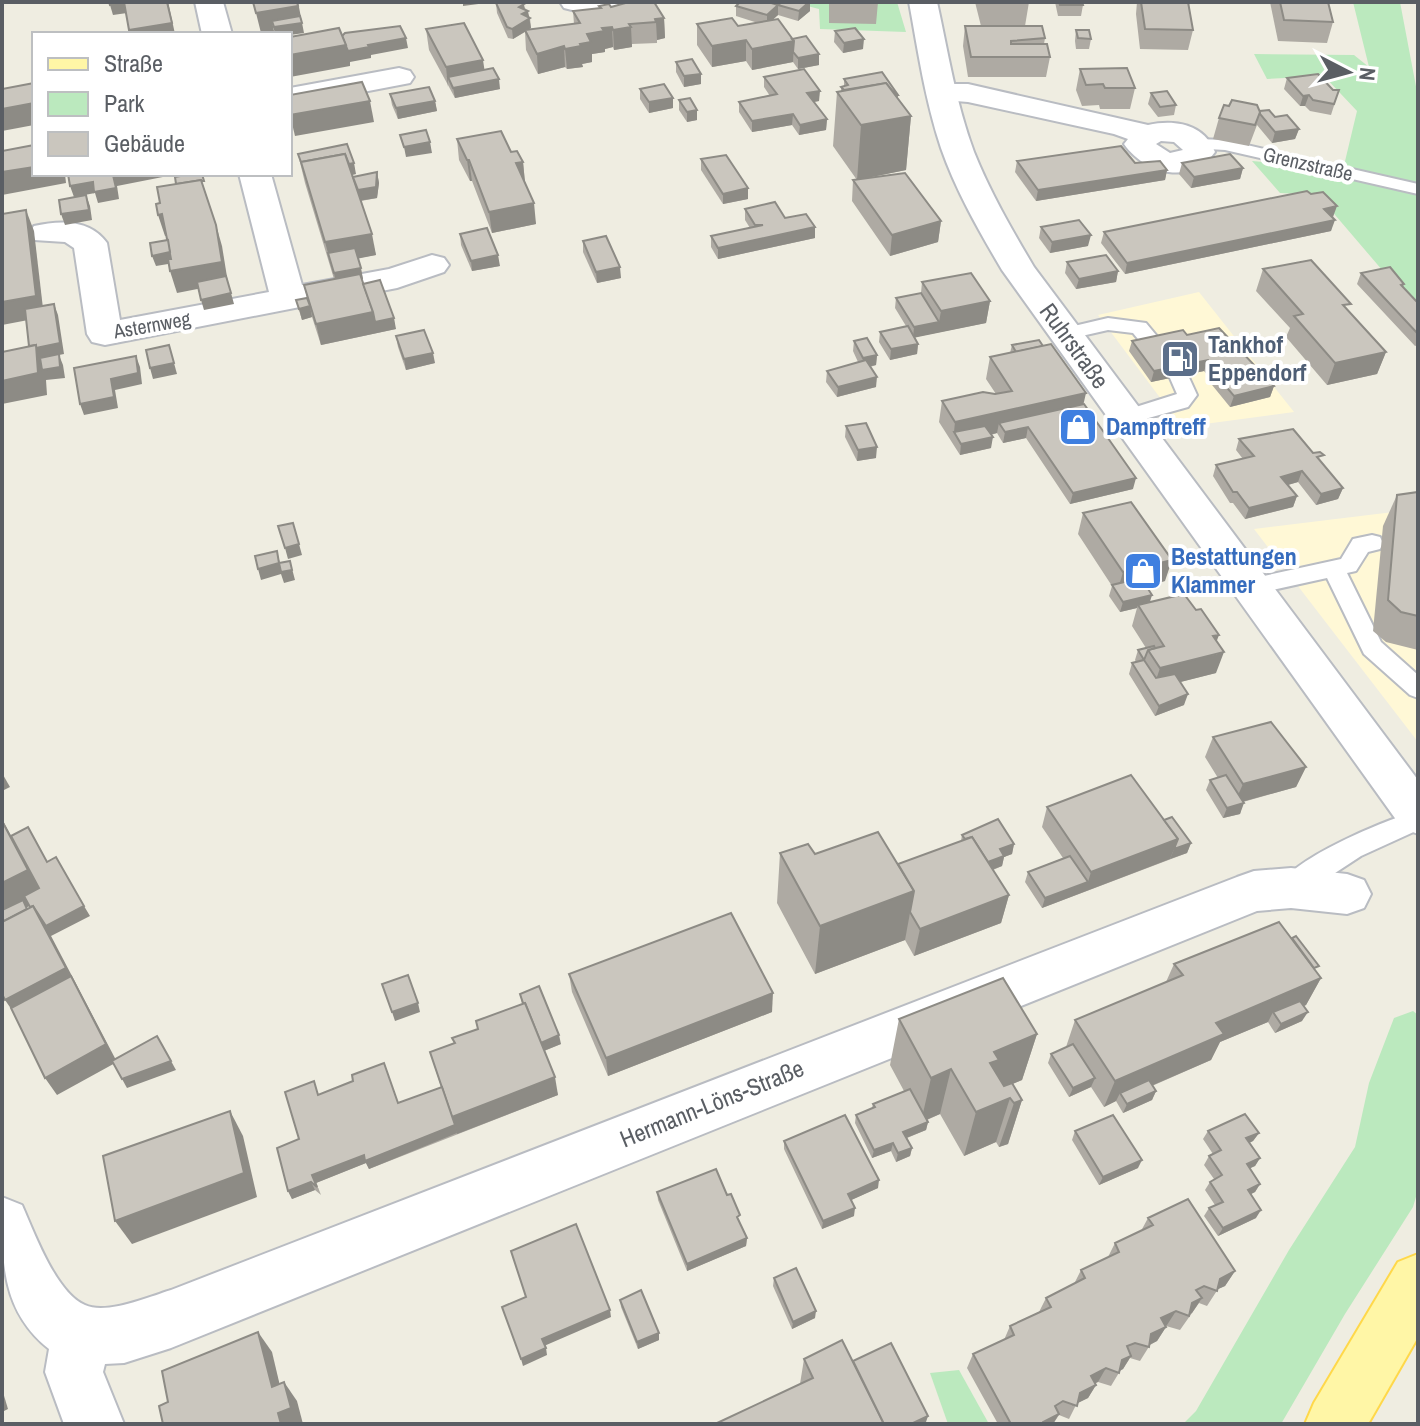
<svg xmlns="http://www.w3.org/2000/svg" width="1420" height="1426" font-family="'Archivo Narrow',sans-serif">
  <rect width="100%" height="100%" fill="#efede1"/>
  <!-- commercial -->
  <g fill="#fff8d6">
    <polygon points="1199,292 1294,412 1182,427 1098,315"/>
    <polygon points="1418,509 1418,742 1254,529"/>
  </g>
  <!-- green -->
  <g fill="#bbe9be">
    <polygon points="792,2 897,2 906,32 820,29 819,9"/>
    <polygon points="1353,2 1400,2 1418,97 1418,312 1318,195 1280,193 1252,161 1285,164 1341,178 1357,111 1324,76 1267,79 1254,54 1354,55 1369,67"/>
    <polygon points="1413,1011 1418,1015 1418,1190 1413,1207 1345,1314 1281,1424 1183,1424 1196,1411 1289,1250 1355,1147 1369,1083 1394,1018"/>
    <polygon points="959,1370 989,1424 948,1424 930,1373"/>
  </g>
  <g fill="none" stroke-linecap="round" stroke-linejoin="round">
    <defs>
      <g id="service">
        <polygon points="1197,139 1225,140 1418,184 1418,194 1225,150 1191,148 1188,144"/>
        <polygon points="1108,318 1146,323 1186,371 1197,395 1188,407 1127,424 1120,422 1117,417 1120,412 1177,394 1170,378 1133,333 1108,330 1064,340 1054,334 1057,330"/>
        <polygon points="1372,535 1380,537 1383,543 1380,549 1368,552 1356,571 1347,573 1381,642 1418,675 1418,698 1410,695 1364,654 1327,578 1250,595 1242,593 1239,587 1242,581 1250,579 1341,559 1353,539"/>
        <path d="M1418,810V830L1361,856L1300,896L1291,899L1282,896L1278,888C1293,857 1385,821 1418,810Z"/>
      </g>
      <g id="minor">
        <polygon points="195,2 223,2 232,34 202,34"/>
        <path d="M560,2H628L624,8C606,13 582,13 564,8Z"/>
        <polygon points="399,68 410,71 414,77 410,83 290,106 290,88"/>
        <path d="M942,84H968L1148,125C1175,119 1204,124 1215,152C1191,186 1145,174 1124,144L1128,139L1114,134L968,102L931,99L927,93L931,87ZM1161,141L1174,142L1183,150L1170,153L1156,144Z"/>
        <path d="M239,174H271L302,285L389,269L432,255L444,258L449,265L444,272L397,288L105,345L92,342L87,334L74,248L65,242L34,240L29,233L34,226C60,220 90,219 107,243L120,320L269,292Z"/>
        <path d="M1291,868L1347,874L1364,880L1371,894L1364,908L1347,914L1291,908L1257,911L171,1348L124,1363L105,1364L103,1372L124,1424H64L45,1372L49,1349C0,1310 2,1259 2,1197L22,1205C34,1232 56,1293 85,1305C106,1315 149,1297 171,1290L1237,877L1254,871Z"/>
      </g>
      <path id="tertiary" d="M909,2H937C948,52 956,104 974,152C990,192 1012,230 1034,267L1418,780V834L1402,828L1002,270C979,231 956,191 941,148C925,100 918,51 909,2Z"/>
      <polygon id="primary" points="1418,1254 1418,1337 1368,1424 1305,1424 1314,1403 1398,1262"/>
    </defs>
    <!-- service casing -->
    <use href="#service" stroke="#b9bcc2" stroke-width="4"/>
    <!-- minor casing -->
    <use href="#minor" stroke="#b9bcc2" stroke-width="4"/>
    <!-- tertiary casing -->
    <use href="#tertiary" stroke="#b9bcc2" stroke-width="4"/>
    <!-- primary casing -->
    <use href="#primary" stroke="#ffd84a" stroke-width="4"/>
    <!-- service -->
    <use href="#service" fill="#fff" fill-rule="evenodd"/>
    <!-- minor -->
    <use href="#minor" fill="#fff" fill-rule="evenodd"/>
    <!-- tertiary -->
    <use href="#tertiary" fill="#fff" fill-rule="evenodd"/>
    <!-- primary -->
    <use href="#primary" fill="#fff6a6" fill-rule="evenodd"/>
  </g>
  <!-- wall -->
  <g fill="#aeaaa3">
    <polygon points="497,2 522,2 530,18 531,28 529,29 574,24 573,11 600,9 599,6 611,7 664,18 665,38 657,40 657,43 632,44 632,47 614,50 613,47 605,49 605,52 592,54 592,62 582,64 583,67 567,69 565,67 538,74 526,50 525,32 513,39 508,38 497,13 496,3"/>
    <polygon points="829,2 878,2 876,24 829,23"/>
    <polygon points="975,2 1029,2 1025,26 1045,38 1044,44 1050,57 1046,77 968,77 963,46 965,26 981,26"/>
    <polygon points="1055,2 1082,2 1083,5 1081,16 1058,16"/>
    <polygon points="1137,2 1190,2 1189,5 1193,30 1188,50 1140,49 1136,14"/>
    <polygon points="1270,2 1328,2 1333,22 1327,43 1278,41"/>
    <polygon points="778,5 810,11 798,21 778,15 772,20 792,39 819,54 819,65 798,69 793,62 752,70 746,61 712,67 697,45 697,24 738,26 758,23 736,16 736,6"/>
    <polygon points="426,29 485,70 500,89 455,98 429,50"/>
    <polygon points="1076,30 1091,39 1089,49 1076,49 1075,41"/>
    <polygon points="835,31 863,49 843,53 834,42"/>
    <polygon points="676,62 701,74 701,84 684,87 676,72"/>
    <polygon points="1080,69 1135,88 1130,109 1100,109 1099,105 1082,106 1076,90"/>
    <polygon points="764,77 819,101 814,102 827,119 826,130 799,135 792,125 752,132 739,112 739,102 770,96 764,87"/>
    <polygon points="1287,78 1333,90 1339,90 1331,115 1310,111 1305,106 1300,106 1284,89"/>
    <polygon points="844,79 898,98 911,116 906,170 857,180 941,221 938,242 890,256 852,201 853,180 857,180 833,146 837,92 841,91 841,87 844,86"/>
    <polygon points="640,89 673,108 649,113 640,99"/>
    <polygon points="1151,93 1176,105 1174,115 1158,117 1148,104"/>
    <polygon points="390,94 435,101 437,111 398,119 392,105"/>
    <polygon points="679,100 697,110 697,120 687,122 679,110"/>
    <polygon points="1260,111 1275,117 1299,129 1295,139 1272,143 1257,125 1249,146 1213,139 1219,118"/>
    <polygon points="457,139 511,152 523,162 525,182 536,224 492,233 472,181 470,181 459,160"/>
    <polygon points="298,154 356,174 352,175 353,177 377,172 379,183 377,198 361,201 376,255 358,258 363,279 362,279 363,284 396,329 321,345 312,317 302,320 296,300 307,298 304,285 334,279 305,183"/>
    <polygon points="701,159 748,199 723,204 701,170"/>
    <polygon points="1017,161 1135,163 1167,170 1165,180 1036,201 1015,172"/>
    <polygon points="1182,163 1243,168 1240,179 1191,188 1179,174"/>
    <polygon points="745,209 785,218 815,238 718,259 711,247 711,236 750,228 745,220"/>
    <polygon points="1332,217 1331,231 1125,274 1101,243 1104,232 1333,217"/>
    <polygon points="1041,227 1088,246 1050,253 1039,238"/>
    <polygon points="460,234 500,266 472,271 461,245"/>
    <polygon points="583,241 621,278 597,283 583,252"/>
    <polygon points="1067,262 1118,271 1116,282 1076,289 1065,273"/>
    <polygon points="1263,269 1348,311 1386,352 1377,374 1327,385 1286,337 1290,328 1256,291"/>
    <polygon points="1361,273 1404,284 1403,287 1418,303 1418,345 1415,346 1357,284"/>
    <polygon points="922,282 990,301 986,323 915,337 918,344 917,354 890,360 879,342 880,332 906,326 895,308 896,298 921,293"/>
    <polygon points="1187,335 1274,386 1270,397 1230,407 1208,380 1209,377 1204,371 1151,382 1129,351 1132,341"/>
    <polygon points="396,336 435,363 406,370 398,347"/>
    <polygon points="854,341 877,355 876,365 870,367 876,387 837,397 826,382 827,371 858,362 853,351"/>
    <polygon points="1012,345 1084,404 1133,489 1070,504 1026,438 1003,443 997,433 991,435 991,448 960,455 939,422 942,401 996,394 986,379 990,357 1010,353"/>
    <polygon points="846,426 876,458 857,461 845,437"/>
    <polygon points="1239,439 1321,462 1343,488 1338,499 1316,505 1298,482 1288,485 1297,496 1293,507 1245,519 1233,503 1230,503 1213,476 1216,465 1243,459 1236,450"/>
    <polygon points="1418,492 1418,650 1386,642 1373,631 1383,526 1397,495"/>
    <polygon points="1083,513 1165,581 1146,586 1150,602 1216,641 1216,673 1180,682 1184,705 1155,716 1129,674 1132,663 1136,662 1135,660 1138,650 1146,648 1132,626 1137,608 1120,612 1109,596 1112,586 1078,534"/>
    <polygon points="1213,737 1306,767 1296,787 1243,802 1240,814 1223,818 1206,790 1210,780 1218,778 1205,757"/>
    <polygon points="1047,807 1164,820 1191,843 1187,853 1042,908 1025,882 1028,872 1063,858 1042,827"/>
    <polygon points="962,835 1014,844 1012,854 1004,857 1002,866 993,870 1009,895 1001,923 914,956 905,940 815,974 777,903 780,853 815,854 898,864 961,841"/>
    <polygon points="1174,964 1316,971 1321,978 1306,1005 1304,1006 1302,1021 1275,1033 1268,1022 1220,1042 1211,1060 1152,1086 1156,1091 1152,1100 1123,1113 1116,1101 1104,1107 1091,1087 1069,1097 1048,1063 1051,1054 1066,1047 1075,1020 1166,982"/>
    <polygon points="569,974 772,1012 608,1076 572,992"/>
    <polygon points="520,994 561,1044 544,1051 558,1095 369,1169 366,1163 316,1183 321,1195 315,1190 292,1199 288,1191 299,1139 319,1094 398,1103 441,1087 430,1052 454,1043 452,1038 477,1029 522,1004"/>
    <polygon points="899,1019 1037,1034 1022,1080 1012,1084 1022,1100 1008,1144 999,1147 996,1142 964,1156 940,1114 927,1120 928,1122 926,1130 907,1138 912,1148 910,1156 896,1162 891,1151 872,1158 855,1123 856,1115 872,1108 873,1104 904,1091 890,1065"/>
    <polygon points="1075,1131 1138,1168 1099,1185 1072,1140"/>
    <polygon points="1208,1131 1259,1133 1253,1141 1249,1143 1260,1158 1255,1166 1250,1168 1260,1184 1255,1192 1251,1194 1256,1218 1218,1236 1204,1216 1209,1208 1215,1205 1205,1190 1210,1182 1214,1179 1204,1165 1209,1156 1213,1154 1203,1139"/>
    <polygon points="784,1141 878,1188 851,1200 854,1216 822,1229 784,1149"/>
    <polygon points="657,1192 740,1223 747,1238 746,1246 687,1271 658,1200"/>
    <polygon points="1148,1218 1235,1271 1225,1286 1218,1289 1207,1306 1199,1303 1180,1330 1166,1326 1166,1327 1157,1341 1150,1345 1140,1361 1130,1358 1123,1369 1120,1371 1111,1386 1098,1382 1095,1383 1096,1385 1088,1398 1077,1403 1069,1419 1059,1415 1053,1424 998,1424 967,1368 973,1354 1004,1340 1010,1326 1039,1312 1046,1298 1074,1284 1081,1270 1108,1257 1115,1243 1141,1231"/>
    <polygon points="774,1278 815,1318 792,1329 773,1286"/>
    <polygon points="620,1300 659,1333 659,1340 638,1349 621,1307"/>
    <polygon points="804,1359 853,1361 926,1422 800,1384"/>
  </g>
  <!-- shaded-wall -->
  <g fill="#8d8b85">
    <polygon points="125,2 127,13 113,15 110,5"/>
    <polygon points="168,2 175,34 130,34 129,30"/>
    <polygon points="295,2 298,2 304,33 290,35 290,34 275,34 272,21 274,31 261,33 256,13"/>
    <polygon points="463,2 486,2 486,3 463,6"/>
    <polygon points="516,2 522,2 523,5 524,4 525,13 528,11 531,28 513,39 512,29"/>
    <polygon points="809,2 810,2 810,11 798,21 799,11"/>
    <polygon points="778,5 778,15 767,25 767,15"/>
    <polygon points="664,18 665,38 657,40 656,22 655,19"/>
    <polygon points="612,27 613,47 605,49 605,52 592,54 592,62 582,64 583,67 567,69 565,49 580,44 587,34 602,28"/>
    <polygon points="631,27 632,47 614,50 613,30"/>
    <polygon points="406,38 408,48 371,55 371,58 350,62 350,66 290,77 290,47 368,45"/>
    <polygon points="864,39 863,49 843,53 844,43"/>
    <polygon points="746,40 746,61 712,67 712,46"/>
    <polygon points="794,41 793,62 752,70 752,49"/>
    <polygon points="564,46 565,67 538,74 537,54"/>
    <polygon points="819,54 819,65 798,69 798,58"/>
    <polygon points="483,60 486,80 448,77 448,87 446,67"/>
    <polygon points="701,74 701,84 684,87 684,76"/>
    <polygon points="499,79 500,89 455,98 453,88"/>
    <polygon points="820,91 819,101 807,103 807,93"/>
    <polygon points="898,95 896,119 911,116 906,170 857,180 861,125 853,113"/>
    <polygon points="1309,95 1305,106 1300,106 1303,96"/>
    <polygon points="673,98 673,108 649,113 649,102"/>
    <polygon points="370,101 374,122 295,136 290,115"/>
    <polygon points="435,101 437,111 398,119 396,108"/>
    <polygon points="34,103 34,125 2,131 2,109"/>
    <polygon points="697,110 697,120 687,122 687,112"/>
    <polygon points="793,114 792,125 752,132 752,121"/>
    <polygon points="827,119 826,130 799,135 800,125"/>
    <polygon points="1299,129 1295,139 1272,143 1275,132"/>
    <polygon points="430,142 432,153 406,157 404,147"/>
    <polygon points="467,160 469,160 472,181 470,181"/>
    <polygon points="523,162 525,183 516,163"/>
    <polygon points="354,163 356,174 335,178 333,167"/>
    <polygon points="34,167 34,174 65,174 66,183 2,195 2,172"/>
    <polygon points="1243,168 1240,179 1191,188 1194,177"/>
    <polygon points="1167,170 1165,180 1036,201 1038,190"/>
    <polygon points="377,172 379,183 377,198 358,201 356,190"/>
    <polygon points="119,174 178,174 117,186 119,199 98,203 95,193 74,197 70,186"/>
    <polygon points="748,188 748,199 723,204 723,194"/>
    <polygon points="86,195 90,206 92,220 65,225 61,214"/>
    <polygon points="534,203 536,224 492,233 489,212"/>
    <polygon points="1337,206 1333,217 1321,219 1324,209"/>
    <polygon points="26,210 34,231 44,317 2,325 2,302"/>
    <polygon points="162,214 169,235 165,236 158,215"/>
    <polygon points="1335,220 1331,231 1125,274 1127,263"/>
    <polygon points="941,221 938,242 890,256 892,235"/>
    <polygon points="216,225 222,246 228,283 177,293 170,271"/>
    <polygon points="815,227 815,238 718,259 718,248"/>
    <polygon points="372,234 376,255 331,264 325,242"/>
    <polygon points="1091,235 1088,246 1050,253 1052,242"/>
    <polygon points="170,252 174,263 156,266 152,256"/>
    <polygon points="498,255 500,266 472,271 471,261"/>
    <polygon points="620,267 621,278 597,283 596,272"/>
    <polygon points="361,268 363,279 336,284 334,273"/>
    <polygon points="1118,271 1116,282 1076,289 1079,279"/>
    <polygon points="231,293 234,304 204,310 201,300"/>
    <polygon points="990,301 986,323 913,338 914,327 939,322 941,311"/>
    <polygon points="54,304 58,315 64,354 59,355 63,365 65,378 46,380 47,395 2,404 2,381 29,349"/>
    <polygon points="310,306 312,317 302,320 299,309"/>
    <polygon points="373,312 394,318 396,329 321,345 316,324"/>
    <polygon points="918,344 917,354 890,360 891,349"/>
    <polygon points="169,345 177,374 153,379 150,368"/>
    <polygon points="1386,352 1377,374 1327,385 1335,363"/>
    <polygon points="433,353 435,363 406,370 404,359"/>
    <polygon points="877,355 876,365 862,368 863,358"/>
    <polygon points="136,356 140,367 142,384 115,390 118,408 84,415 80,404"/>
    <polygon points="1208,360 1204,371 1151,382 1154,371"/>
    <polygon points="877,377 876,387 837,397 838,387"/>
    <polygon points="1274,386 1270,397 1230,407 1234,396"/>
    <polygon points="1086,393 1081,415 999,423 997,433 960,442 954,432 955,422"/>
    <polygon points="1028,427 1026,438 1003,443 1005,432"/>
    <polygon points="993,437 991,448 960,455 961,444"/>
    <polygon points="877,447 876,458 857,461 858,450"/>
    <polygon points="1302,471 1298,482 1277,488 1281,477"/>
    <polygon points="1136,478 1133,489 1070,504 1073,493"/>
    <polygon points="1343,488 1338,499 1316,505 1321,494"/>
    <polygon points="1297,496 1293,507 1245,519 1249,508"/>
    <polygon points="299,544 302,555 288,559 285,548"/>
    <polygon points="277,551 282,572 290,561 295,580 284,583 281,574 261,580 258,569"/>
    <polygon points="1172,560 1165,581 1117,593 1123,572"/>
    <polygon points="1152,595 1149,605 1138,605 1137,608 1120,612 1123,602"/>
    <polygon points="1219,635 1211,656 1224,652 1216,673 1153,689 1160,668 1213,636"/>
    <polygon points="1188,694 1184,705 1155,716 1159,706"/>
    <polygon points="1306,767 1296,787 1234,804 1243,784"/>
    <polygon points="2,773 10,787 2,791"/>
    <polygon points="1244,803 1240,814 1223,818 1227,808"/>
    <polygon points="2,819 45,898 2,920"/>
    <polygon points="1178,839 1170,859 1042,908 1045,898 1088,882 1091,872"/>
    <polygon points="1191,843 1187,853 1170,859 1174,849"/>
    <polygon points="1014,844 1012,854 1004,857 1002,866 978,875 1000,849"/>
    <polygon points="914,891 905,940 815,974 820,926"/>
    <polygon points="1009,895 1001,923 914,956 920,929"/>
    <polygon points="33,906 84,906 90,916 51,936 50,934 117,1062 57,1095 45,1078 23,1026 5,1000"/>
    <polygon points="1321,978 1306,1005 1276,1018 1273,1012 1268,1022 1220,1042 1211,1060 1123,1098 1120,1093 1116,1101 1104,1107 1115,1081 1216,1023"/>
    <polygon points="773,993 772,1012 608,1076 606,1058"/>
    <polygon points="418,1003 420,1012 395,1021 392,1012"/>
    <polygon points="1308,1012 1302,1021 1275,1033 1281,1024"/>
    <polygon points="1037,1034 1022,1080 988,1094 977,1108 994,1052"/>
    <polygon points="559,1035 561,1044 541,1052 540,1043"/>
    <polygon points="171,1061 176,1070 127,1088 122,1079"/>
    <polygon points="951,1069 940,1114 921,1122 931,1078"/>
    <polygon points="555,1077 558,1095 457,1134 452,1117"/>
    <polygon points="1095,1078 1091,1087 1069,1097 1073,1088"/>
    <polygon points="1156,1091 1152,1100 1123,1113 1127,1104"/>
    <polygon points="1010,1098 996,1142 964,1156 976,1112"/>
    <polygon points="1022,1100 1008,1144 999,1147 1014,1103"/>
    <polygon points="230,1111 243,1136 257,1197 132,1244 115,1221"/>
    <polygon points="928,1122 926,1130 901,1140 903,1132"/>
    <polygon points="455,1125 457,1133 369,1169 366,1163 316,1183 321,1195 312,1175 364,1155"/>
    <polygon points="1259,1133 1253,1141 1241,1147 1246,1138"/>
    <polygon points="893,1143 891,1151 872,1158 874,1150"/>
    <polygon points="912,1148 910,1156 896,1162 898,1153"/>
    <polygon points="1260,1158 1255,1166 1242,1172 1247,1164"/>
    <polygon points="1142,1160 1138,1168 1099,1185 1103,1177"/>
    <polygon points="879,1180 878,1188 847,1202 848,1194"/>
    <polygon points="311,1182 315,1190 292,1199 288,1191"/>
    <polygon points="1260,1184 1255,1192 1243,1198 1248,1190"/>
    <polygon points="855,1208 854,1216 822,1229 823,1221"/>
    <polygon points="1261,1210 1256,1218 1218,1236 1223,1228"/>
    <polygon points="747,1238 746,1246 687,1271 687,1264"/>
    <polygon points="1235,1271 1225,1286 1216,1290 1220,1279"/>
    <polygon points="1202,1298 1192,1313 1188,1315 1192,1303"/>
    <polygon points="610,1310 611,1317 544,1346 542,1339"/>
    <polygon points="816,1311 815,1318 792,1329 793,1322"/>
    <polygon points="1176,1311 1167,1325 1152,1333 1161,1318"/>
    <polygon points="1166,1327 1157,1341 1147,1346 1151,1334"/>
    <polygon points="258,1332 272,1352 285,1407 272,1387"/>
    <polygon points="659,1333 659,1340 638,1349 637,1342"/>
    <polygon points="546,1348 547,1355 523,1366 521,1359"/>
    <polygon points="1131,1356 1123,1369 1117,1372 1122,1360"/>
    <polygon points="1106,1368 1098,1382 1083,1389 1091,1376"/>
    <polygon points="284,1382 297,1401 303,1424 281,1424 278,1413"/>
    <polygon points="1096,1385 1088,1398 1072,1406 1080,1393"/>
    <polygon points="2,1389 8,1409 2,1412"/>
    <polygon points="1059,1414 1053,1424 1042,1424 1043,1422"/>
    <polygon points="928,1416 926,1422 922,1424 911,1424"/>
  </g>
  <!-- building -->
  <g fill="#cac6be" stroke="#8d8b85" stroke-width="2">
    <polygon points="109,2 124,2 110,5"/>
    <polygon points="124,2 167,2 172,23 129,30"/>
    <polygon points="253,2 297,2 298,6 256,13"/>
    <polygon points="497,2 520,2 524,4 519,7 528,11 522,14 530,18 512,29 507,27 496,3"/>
    <polygon points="629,2 654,2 664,18 655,19 656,22 629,24 631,27 613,30 612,27 602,28 604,31 587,34 591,42 580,44 581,46 565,49 564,46 537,54 525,30 580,23 573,11 601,8 599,6 609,4 611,7"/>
    <polygon points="740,2 768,2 778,5 767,15 736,6"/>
    <polygon points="782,2 809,2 799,11 778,5"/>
    <polygon points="1059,2 1082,2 1083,5 1060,5"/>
    <polygon points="1141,2 1188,2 1193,30 1145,29"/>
    <polygon points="1280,2 1328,2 1333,22 1284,20"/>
    <polygon points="300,16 302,23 274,27 272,21"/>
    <polygon points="732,18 738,26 778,19 794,41 752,49 746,40 712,46 697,24"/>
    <polygon points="464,23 483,60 446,67 426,29"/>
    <polygon points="400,26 406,38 368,45 369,47 348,51 342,36 345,33"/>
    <polygon points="965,26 1042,26 1045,38 1011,41 1011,44 1047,44 1050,57 971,57"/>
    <polygon points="339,28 346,45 290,55 290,37"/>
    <polygon points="855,28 864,39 844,43 835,31"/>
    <polygon points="1076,30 1089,30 1091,39 1078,38"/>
    <polygon points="806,36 819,54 798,58 793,52 794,41 792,39"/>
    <polygon points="692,59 701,74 684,76 676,62"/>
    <polygon points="493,68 499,79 453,88 448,77"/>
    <polygon points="1127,68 1135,88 1105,88 1103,84 1086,85 1080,69"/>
    <polygon points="804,69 820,91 807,93 827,119 800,125 793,114 752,121 739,102 777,94 764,77"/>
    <polygon points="882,72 898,95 896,95 886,83 844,90 841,87 848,85 844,79"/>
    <polygon points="1318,74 1333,90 1339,90 1334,104 1313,100 1309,95 1303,96 1287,78"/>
    <polygon points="362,82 370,101 290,115 290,95"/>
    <polygon points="34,83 34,103 2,109 2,89"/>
    <polygon points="886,83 911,116 861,125 837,92"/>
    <polygon points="664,84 673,98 649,102 640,89"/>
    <polygon points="429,87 435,101 396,108 390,94"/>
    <polygon points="1167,91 1176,105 1160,107 1151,93"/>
    <polygon points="690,98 697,110 687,112 679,100"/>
    <polygon points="1232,100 1257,105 1260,112 1255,125 1219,118 1224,105 1229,106"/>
    <polygon points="1269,110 1275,117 1287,115 1299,129 1275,132 1260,114 1260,111"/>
    <polygon points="426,130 430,142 404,147 400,135"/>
    <polygon points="501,131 511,152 517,151 523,162 516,163 534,203 489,212 469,160 467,160 457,139"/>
    <polygon points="347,144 354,163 349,164 345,154 301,162 298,154"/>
    <polygon points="34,145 34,167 2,172 2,151"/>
    <polygon points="1121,146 1135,163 1160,161 1167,170 1038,190 1017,161"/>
    <polygon points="345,154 372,234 325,242 301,162"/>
    <polygon points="1230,154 1243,168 1194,177 1182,163"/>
    <polygon points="726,155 748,188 723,194 701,159"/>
    <polygon points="377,172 376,187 358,190 353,177"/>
    <polygon points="905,173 941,221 892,235 853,180"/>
    <polygon points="68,174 119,174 113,175 116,188 94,192 93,182 70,186"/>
    <polygon points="191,174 202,174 204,181 202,181 201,180 176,184 175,177"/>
    <polygon points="201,180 216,225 222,262 170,271 168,259 171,259 162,214 158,215 156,204 160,203 157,187"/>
    <polygon points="1307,191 1311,194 1323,192 1337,206 1324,209 1335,220 1127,263 1104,232"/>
    <polygon points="86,195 89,210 61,214 59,200"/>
    <polygon points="775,202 785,218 806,214 815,227 718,248 711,236 763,225 755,225 745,209"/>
    <polygon points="26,210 36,296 2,302 2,214"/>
    <polygon points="1079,220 1091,235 1052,242 1041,227"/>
    <polygon points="487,228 498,255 471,261 460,234"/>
    <polygon points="606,236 620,267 596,272 583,241"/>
    <polygon points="168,240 170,252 152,256 150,243"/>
    <polygon points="355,248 361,268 334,273 328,253"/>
    <polygon points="1106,255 1118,271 1079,279 1067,262"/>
    <polygon points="1311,260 1351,304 1343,305 1386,352 1335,363 1294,316 1303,314 1263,269"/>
    <polygon points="1390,267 1404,284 1401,285 1418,303 1418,334 1361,273"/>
    <polygon points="971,273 990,301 941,311 922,282"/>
    <polygon points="360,274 373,312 316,324 304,285"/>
    <polygon points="226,276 231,293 201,300 197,282"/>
    <polygon points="380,280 394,318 375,322 373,312 363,284"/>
    <polygon points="921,293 939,322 914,327 896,298"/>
    <polygon points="307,298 310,306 299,309 296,300"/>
    <polygon points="54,304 60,343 36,348 36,345 29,346 25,309"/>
    <polygon points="908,326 918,344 891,349 880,332"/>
    <polygon points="1219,328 1274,386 1234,396 1211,369 1214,368 1208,360 1154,371 1132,341 1183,330 1187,335"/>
    <polygon points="424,330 433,353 404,359 396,336"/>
    <polygon points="867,338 877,355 863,358 854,341"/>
    <polygon points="1039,340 1043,346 1016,352 1012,345"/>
    <polygon points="1051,344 1086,393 955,422 942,401 983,392 995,394 1012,391 990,357"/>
    <polygon points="36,345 38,373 2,381 2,352"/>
    <polygon points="169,345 174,363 150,368 146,350"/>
    <polygon points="59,354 60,367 42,370 40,358"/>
    <polygon points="136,356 138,373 111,379 114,397 80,404 74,368"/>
    <polygon points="866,360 877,377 838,387 827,371"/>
    <polygon points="1084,404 1136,478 1073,493 1028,427 1005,432 999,423"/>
    <polygon points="866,423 877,447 858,450 846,426"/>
    <polygon points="985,426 993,437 961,444 954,432"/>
    <polygon points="1293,429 1313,453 1320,452 1324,455 1317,457 1343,488 1321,494 1302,471 1281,477 1297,496 1249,508 1237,492 1233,492 1216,465 1254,456 1239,439"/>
    <polygon points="1418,492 1418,616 1401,612 1388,600 1397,495"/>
    <polygon points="1131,502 1172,560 1123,572 1083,513"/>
    <polygon points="293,523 299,544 285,548 278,526"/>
    <polygon points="277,551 279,563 258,569 255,556"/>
    <polygon points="290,561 292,570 281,572 279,563"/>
    <polygon points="1141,578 1152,595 1123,602 1112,585"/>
    <polygon points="1184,594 1196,610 1201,609 1219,635 1213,636 1224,652 1160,668 1148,650 1164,646 1138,605"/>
    <polygon points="1154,646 1155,648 1148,650 1144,660 1138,650"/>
    <polygon points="1144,660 1156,678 1175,674 1188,694 1159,706 1132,663"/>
    <polygon points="1271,722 1306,767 1243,784 1213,737"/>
    <polygon points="1131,775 1178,839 1091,872 1047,807"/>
    <polygon points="1226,775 1244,803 1227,808 1210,780"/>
    <polygon points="1172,817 1191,843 1174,849 1178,839 1164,820"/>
    <polygon points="998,819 1014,844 1000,849 1004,856 988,862 972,837 965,839 962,835"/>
    <polygon points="2,821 28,870 2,883"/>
    <polygon points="28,827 47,862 56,857 84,906 46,926 33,906 30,907 24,896 39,888 11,836"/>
    <polygon points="878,832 914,891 820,926 780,853 808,844 815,854"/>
    <polygon points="972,837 1009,895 920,929 910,912 914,891 898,864"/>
    <polygon points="1070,856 1088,882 1045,898 1028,872"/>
    <polygon points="23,900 27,909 2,922 2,910"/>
    <polygon points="33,906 66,968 5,1000 2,994 2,922"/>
    <polygon points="731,913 773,993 606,1058 569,974"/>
    <polygon points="1279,922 1321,978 1216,1023 1224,1034 1115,1081 1075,1020 1183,975 1174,964"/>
    <polygon points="1296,936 1319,966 1314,968 1292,938"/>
    <polygon points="408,975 418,1003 392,1012 382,984"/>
    <polygon points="71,976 106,1044 45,1078 11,1008"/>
    <polygon points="1003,978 1037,1034 994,1052 999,1060 990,1063 1004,1086 1012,1083 1022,1100 1014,1103 1010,1098 976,1112 951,1069 931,1078 899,1019"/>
    <polygon points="539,986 559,1035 541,1043 525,1003 523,1003 520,994"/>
    <polygon points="1300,1001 1308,1012 1281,1024 1273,1012"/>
    <polygon points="525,1003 555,1077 452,1117 430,1052 455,1043 452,1038 478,1029 476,1021"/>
    <polygon points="157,1036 171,1061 122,1079 112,1061"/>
    <polygon points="1073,1044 1095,1078 1073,1088 1051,1054"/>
    <polygon points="384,1063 398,1103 442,1087 455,1125 365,1161 364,1155 312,1175 317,1187 311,1182 288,1191 277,1148 299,1139 285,1092 314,1081 318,1095 353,1081 352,1075"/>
    <polygon points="1149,1080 1156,1091 1127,1104 1120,1093"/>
    <polygon points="910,1089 928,1122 903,1132 912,1148 898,1153 893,1143 874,1150 856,1115 875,1107 873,1104"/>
    <polygon points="230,1111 244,1173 115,1221 103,1156"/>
    <polygon points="1245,1114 1259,1133 1246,1138 1260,1158 1247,1164 1260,1184 1248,1190 1261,1210 1223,1228 1209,1208 1223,1202 1210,1182 1222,1175 1209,1156 1221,1150 1208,1131"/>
    <polygon points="845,1115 879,1180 848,1194 855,1208 823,1221 784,1141"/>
    <polygon points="1113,1115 1142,1160 1103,1177 1075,1131"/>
    <polygon points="716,1169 727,1195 731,1194 740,1215 737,1217 747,1238 687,1264 657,1192"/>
    <polygon points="1188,1199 1235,1271 1220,1279 1217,1291 1204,1286 1196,1290 1202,1298 1192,1303 1189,1316 1176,1311 1161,1318 1166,1327 1151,1334 1149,1347 1135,1343 1127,1346 1131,1356 1122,1360 1119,1373 1106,1368 1091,1376 1096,1385 1080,1393 1077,1406 1063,1401 1055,1406 1059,1414 1043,1422 1043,1424 1011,1424 973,1354 1014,1335 1010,1326 1051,1307 1046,1298 1085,1278 1081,1270 1119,1252 1115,1243 1153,1225 1148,1218"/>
    <polygon points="576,1224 610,1310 542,1339 546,1348 521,1359 502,1307 526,1297 511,1251"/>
    <polygon points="796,1268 816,1311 793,1322 774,1278"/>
    <polygon points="641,1290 659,1333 637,1342 620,1300"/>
    <polygon points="258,1332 272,1387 284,1382 291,1408 278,1413 281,1424 163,1424 159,1406 168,1402 162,1371"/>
    <polygon points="842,1340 884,1424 715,1424 813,1378 804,1359"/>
    <polygon points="891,1343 928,1416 911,1424 884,1424 853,1361"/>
  </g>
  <!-- icons -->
  <defs>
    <symbol id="fuel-square" viewBox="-11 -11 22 22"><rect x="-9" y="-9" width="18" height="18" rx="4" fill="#5c6f8a" stroke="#fff"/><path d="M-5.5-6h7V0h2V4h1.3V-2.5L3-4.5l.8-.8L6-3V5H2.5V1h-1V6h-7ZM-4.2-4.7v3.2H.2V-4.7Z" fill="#fff"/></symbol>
    <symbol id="shop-square" viewBox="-11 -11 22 22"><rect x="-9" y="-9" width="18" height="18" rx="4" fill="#3f7fe0" stroke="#fff"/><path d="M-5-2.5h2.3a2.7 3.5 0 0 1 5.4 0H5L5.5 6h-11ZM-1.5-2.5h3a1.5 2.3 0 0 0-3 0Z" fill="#fff"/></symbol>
  </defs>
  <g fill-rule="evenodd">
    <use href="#fuel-square" x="1158" y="337" width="44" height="44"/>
    <use href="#shop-square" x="1056" y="405" width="44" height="44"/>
    <use href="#shop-square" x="1121" y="549" width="44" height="44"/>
  </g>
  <g text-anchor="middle" stroke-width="8" stroke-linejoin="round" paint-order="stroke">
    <!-- far-street labels -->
    <g font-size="20" fill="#5a5e64" stroke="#fff">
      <text transform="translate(1308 164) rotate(13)" y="7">Grenzstraße</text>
      <text transform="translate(152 325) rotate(-10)" y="7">Asternweg</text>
    </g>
    <!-- service labels -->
    <g font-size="24" font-weight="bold" fill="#4e5e75" stroke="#fff" text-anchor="start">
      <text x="1208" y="353">Tankhof<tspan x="1208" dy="28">Eppendorf</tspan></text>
    </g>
    <!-- street labels -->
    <g font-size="24" fill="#5a5e64" stroke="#fff">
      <text transform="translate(1074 346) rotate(54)" y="8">Ruhrstraße</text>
      <text transform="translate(712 1104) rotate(-22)" y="8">Hermann-Löns-Straße</text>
    </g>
    <!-- shop labels -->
    <g font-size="24" font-weight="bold" fill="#366cbe" stroke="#fff" text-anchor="start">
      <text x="1106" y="435">Dampftreff</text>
      <text x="1171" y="565">Bestattungen<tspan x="1171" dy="28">Klammer</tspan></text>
    </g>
  </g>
  <!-- border -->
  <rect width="1420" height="1426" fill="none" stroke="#5a5e64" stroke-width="8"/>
  <!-- legend -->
  <rect x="32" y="32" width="260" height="144" fill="#ffffff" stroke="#bdbfc1" stroke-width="2"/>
  <rect x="48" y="58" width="40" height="12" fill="#fff6a6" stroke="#bdbfc1" stroke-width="2"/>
  <text x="104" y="72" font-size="24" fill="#5a5e64">Straße</text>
  <rect x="48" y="92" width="40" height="24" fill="#bbe9be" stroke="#bdbfc1" stroke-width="2"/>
  <text x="104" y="112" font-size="24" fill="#5a5e64">Park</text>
  <rect x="48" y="132" width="40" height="24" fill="#cac6be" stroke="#bdbfc1" stroke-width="2"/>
  <text x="104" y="152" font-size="24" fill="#5a5e64">Gebäude</text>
  <!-- north arrow -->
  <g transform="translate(1348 72) rotate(96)" stroke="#ffffff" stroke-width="6" paint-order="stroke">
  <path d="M0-6L14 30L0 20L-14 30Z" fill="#5a5e64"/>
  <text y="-12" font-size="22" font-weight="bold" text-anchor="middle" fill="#5a5e64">N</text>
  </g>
</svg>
